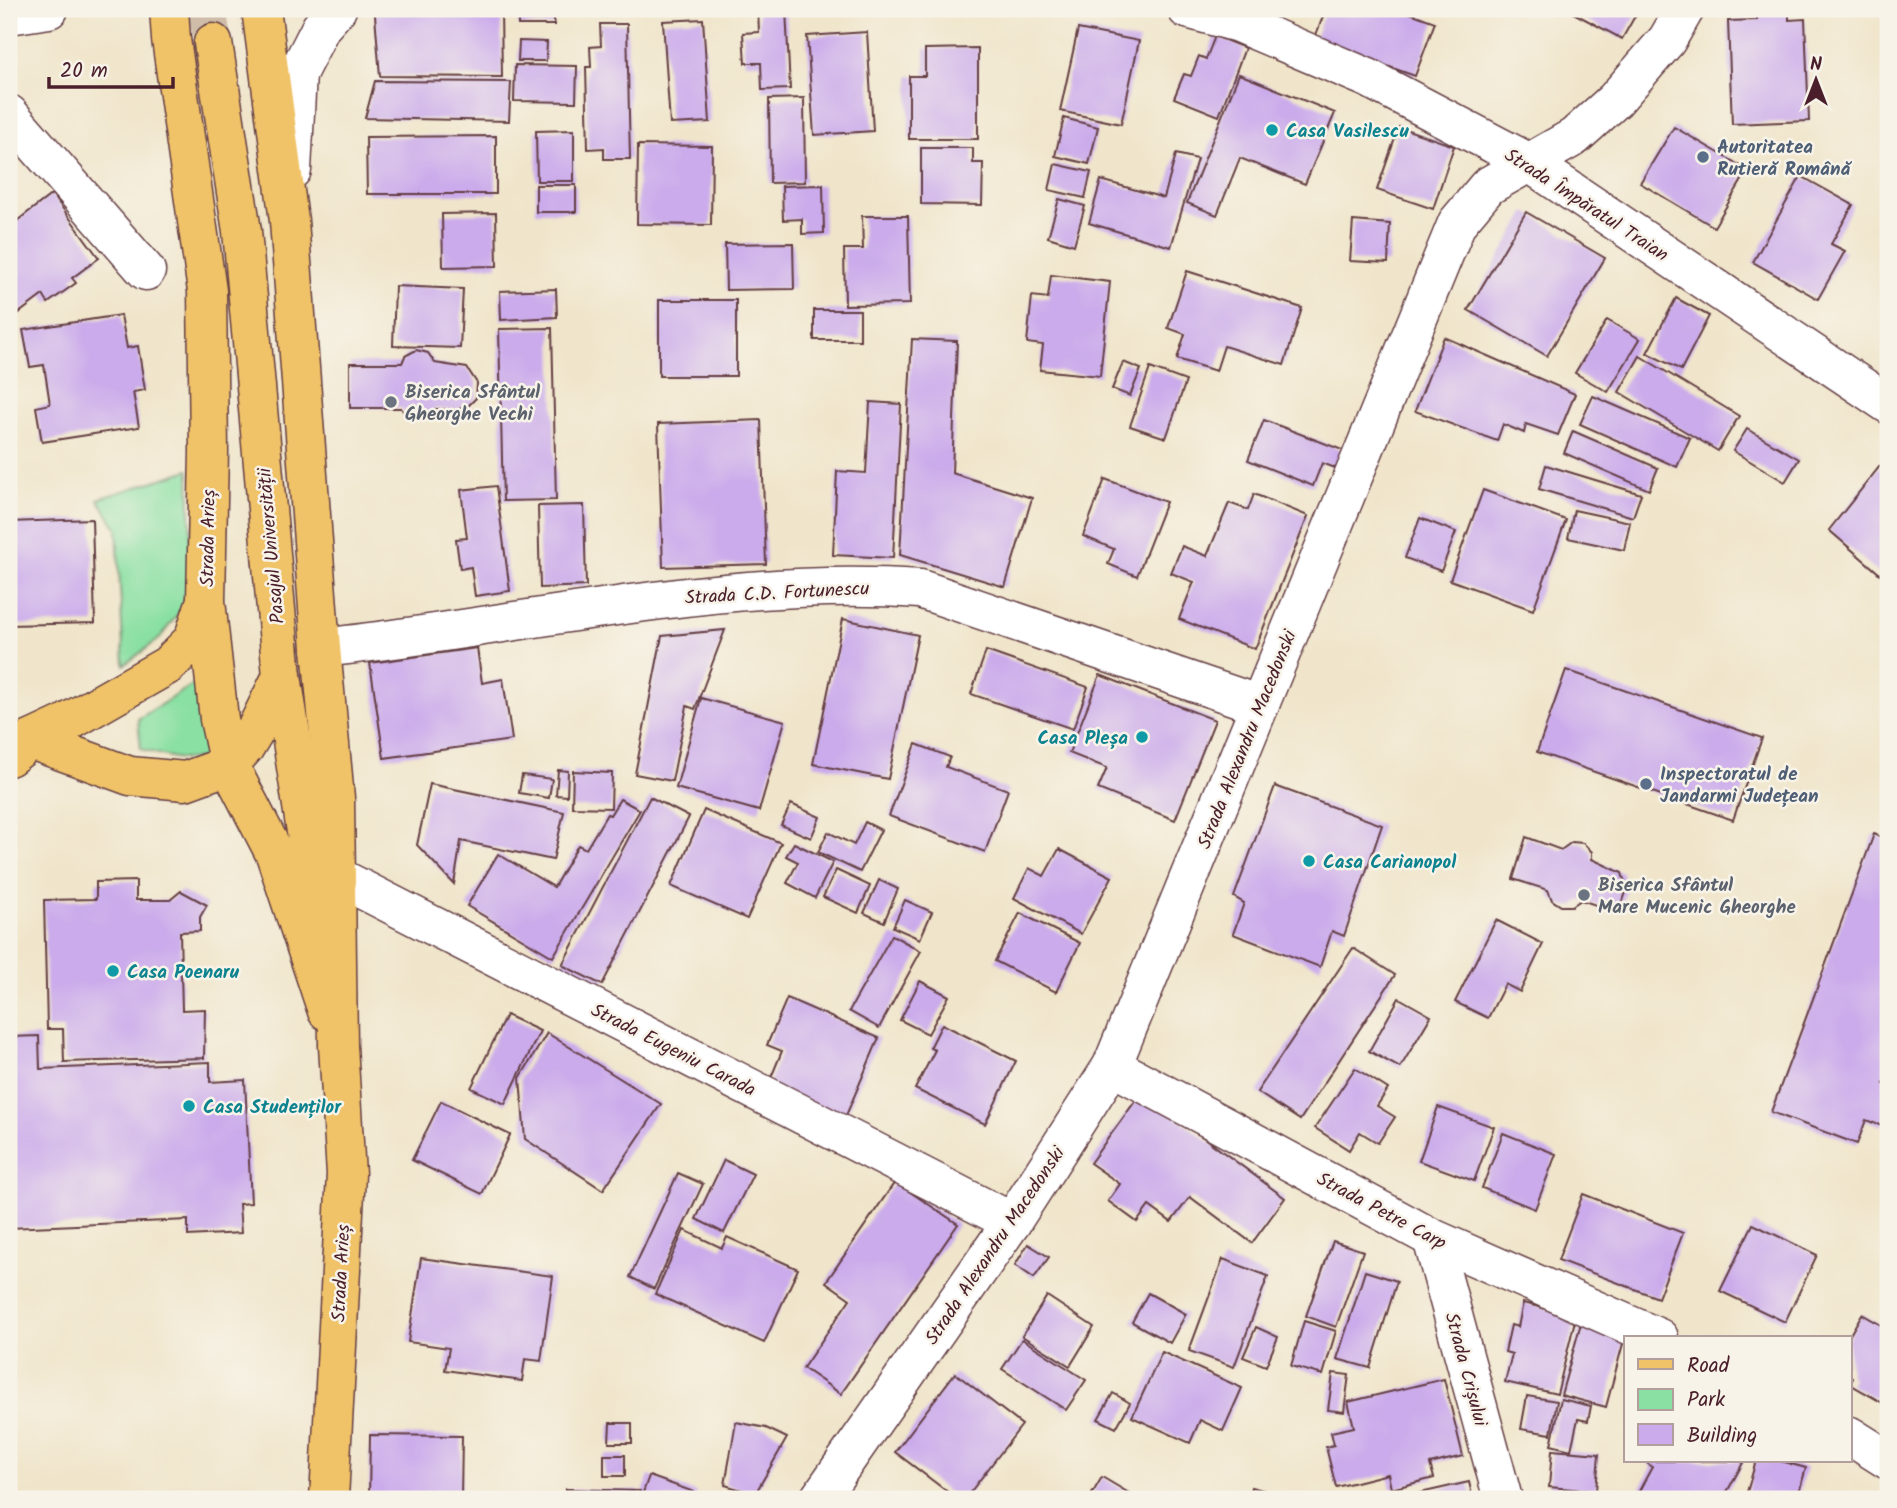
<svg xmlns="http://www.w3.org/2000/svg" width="1897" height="1508" font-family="Kalam,sans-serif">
  <rect width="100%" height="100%" fill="#f7f3e8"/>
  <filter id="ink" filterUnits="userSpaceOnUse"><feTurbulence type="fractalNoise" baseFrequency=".0143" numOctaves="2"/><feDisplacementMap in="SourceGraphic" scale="14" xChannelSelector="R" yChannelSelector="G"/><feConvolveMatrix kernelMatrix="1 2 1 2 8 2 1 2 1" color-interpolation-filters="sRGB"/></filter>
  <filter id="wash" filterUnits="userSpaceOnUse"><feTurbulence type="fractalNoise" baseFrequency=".00686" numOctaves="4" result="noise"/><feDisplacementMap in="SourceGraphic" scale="28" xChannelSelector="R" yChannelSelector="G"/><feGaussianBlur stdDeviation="1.57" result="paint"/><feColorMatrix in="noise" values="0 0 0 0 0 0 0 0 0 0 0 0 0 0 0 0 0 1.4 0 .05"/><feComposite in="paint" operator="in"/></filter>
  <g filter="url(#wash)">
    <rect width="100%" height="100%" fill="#f0e5ca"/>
    <!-- green -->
    <g fill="#8ae0a3" stroke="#6a8067" stroke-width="2">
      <polygon points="189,470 192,595 159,639 124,665 117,528 98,499"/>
      <path d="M197,682L211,754C189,766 163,755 141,749L138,719Z"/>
    </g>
    <g id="blocks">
      <!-- building -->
      <g fill="#cbabeb">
        <polygon points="378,9 501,9 502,77 380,76 375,15"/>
        <rect x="518" y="9" width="36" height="16"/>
        <polygon points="758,9 786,9 790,89 762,90 761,63 745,63 743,33 759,32"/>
        <polygon points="1326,9 1399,9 1435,22 1415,76 1314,40"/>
        <polygon points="1566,9 1639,9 1622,39"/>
        <polygon points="1757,9 1789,9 1789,20 1805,19 1809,121 1732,124 1728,21 1757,20"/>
        <polygon points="703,19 710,122 670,124 663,21"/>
        <polygon points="600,24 627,24 630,159 604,159 604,148 588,149 586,67 591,67 590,47 601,46"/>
        <polygon points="1078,29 1139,41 1121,124 1060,111"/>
        <polygon points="867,32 873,131 814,135 807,36"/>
        <polygon points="1215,36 1245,48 1219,116 1174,98 1184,74 1191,76 1199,56 1206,59"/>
        <polygon points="519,41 547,42 546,61 518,61"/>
        <polygon points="978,48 978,139 909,139 909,76 925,76 925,49"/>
        <polygon points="515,65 577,66 576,102 514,101"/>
        <polygon points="1239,74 1335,113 1305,184 1240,158 1217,215 1187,203"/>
        <polygon points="375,81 511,82 509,121 365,118"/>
        <polygon points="804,98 805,182 770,183 769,99"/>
        <polygon points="1064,118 1098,127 1089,164 1055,156"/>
        <polygon points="1399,127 1454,146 1433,209 1377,190"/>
        <polygon points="1674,127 1748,170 1714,227 1640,183"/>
        <polygon points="574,130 574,181 537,181 536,131"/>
        <polygon points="496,136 496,194 367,194 366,137"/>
        <polygon points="638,145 712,146 711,225 637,224"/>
        <polygon points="921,148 973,148 973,163 983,163 982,205 921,204"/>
        <polygon points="1176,154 1197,159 1171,247 1089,223 1101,180 1164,198"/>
        <polygon points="1055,164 1091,172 1085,198 1049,190"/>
        <polygon points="1801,176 1853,205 1831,244 1845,251 1818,299 1753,262"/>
        <rect x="536" y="185" width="40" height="27"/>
        <polygon points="823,185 824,233 802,234 802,219 783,220 782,186"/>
        <polygon points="52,194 99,258 72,278 76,283 48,303 43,295 15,316 9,308 9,227"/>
        <polygon points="1059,199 1085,206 1074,245 1048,237"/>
        <polygon points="1526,212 1605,258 1547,356 1468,310"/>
        <polygon points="496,213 497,266 443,267 442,214"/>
        <polygon points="862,216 908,216 910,304 845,305 844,249 863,249"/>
        <polygon points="1353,221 1390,224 1388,263 1350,261"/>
        <polygon points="793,243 794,289 726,290 725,244"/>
        <polygon points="1187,271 1302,308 1284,365 1224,346 1216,371 1177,359 1185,334 1168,328"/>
        <polygon points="1051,275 1110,282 1100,376 1040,370 1043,345 1027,343 1032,296 1048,298"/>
        <polygon points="395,286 463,289 460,348 393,346"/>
        <polygon points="556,289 557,317 501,320 500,291"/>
        <polygon points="1676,298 1709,316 1681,370 1647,353"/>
        <rect x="659" y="300" width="77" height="76"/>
        <rect x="814" y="310" width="46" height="30"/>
        <polygon points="121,315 127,348 138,346 145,390 133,392 139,427 42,442 36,407 50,404 44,365 30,367 23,330"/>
        <polygon points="1607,320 1640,339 1608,392 1575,373"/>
        <polygon points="552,328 556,500 503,501 499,329"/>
        <polygon points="1444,337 1575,394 1558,435 1526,424 1524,433 1503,424 1497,441 1415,411"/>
        <polygon points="912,339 957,341 952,473 1032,498 1005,587 900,555"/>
        <polygon points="416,350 428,353 435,363 467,368 477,383 476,398 467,407 455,410 435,409 428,418 418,420 407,417 401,408 350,408 350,363 402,363 405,356"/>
        <polygon points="1640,356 1739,416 1718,451 1619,392"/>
        <polygon points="1123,362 1141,369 1130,396 1112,389"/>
        <polygon points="1150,368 1186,381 1166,438 1130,426"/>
        <polygon points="1593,396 1690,438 1677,467 1580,424"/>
        <polygon points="870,402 901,404 893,558 833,555 837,471 866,473"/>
        <polygon points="761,420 766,564 663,567 658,424"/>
        <polygon points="1264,420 1345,451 1338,469 1322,463 1313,486 1248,460"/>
        <polygon points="1747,429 1799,459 1785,482 1733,451"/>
        <polygon points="1573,431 1658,468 1649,490 1564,453"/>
        <polygon points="1546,465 1641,494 1633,517 1539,489"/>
        <polygon points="1880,466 1888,472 1888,581 1829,530"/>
        <polygon points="1105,479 1166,502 1137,576 1108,564 1114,549 1083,536"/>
        <polygon points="496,486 510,591 475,596 471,567 460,569 456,539 467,538 461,490"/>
        <polygon points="1483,490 1566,520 1533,610 1450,580"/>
        <polygon points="1254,494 1308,516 1255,649 1179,619 1194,582 1171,573 1182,546 1207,556 1229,503 1248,510"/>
        <polygon points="584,505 586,586 540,588 538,506"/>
        <polygon points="1574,510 1630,522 1624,550 1568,538"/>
        <polygon points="1420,518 1456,532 1441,571 1405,558"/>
        <polygon points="92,519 95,623 9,625 9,522"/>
        <polygon points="843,619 918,635 888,779 813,764"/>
        <polygon points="725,630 695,709 687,706 672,781 635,774 662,636"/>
        <polygon points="477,648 482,683 503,679 512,740 384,758 370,663"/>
        <polygon points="986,651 1088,687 1073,729 971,694"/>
        <polygon points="1566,670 1762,738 1733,820 1537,752"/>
        <polygon points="1100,675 1215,720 1175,820 1098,789 1107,768 1069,753"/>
        <polygon points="701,698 785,721 759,811 676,788"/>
        <polygon points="916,744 950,757 946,767 1008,790 985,852 889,816"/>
        <polygon points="558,770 568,771 567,796 556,795"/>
        <polygon points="573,771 612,773 611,808 572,807"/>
        <polygon points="522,775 552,779 549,798 519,793"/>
        <polygon points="430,784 564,812 553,860 461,841 454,884 417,845"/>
        <polygon points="1275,786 1382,825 1344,936 1332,931 1320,967 1233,934 1244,903 1234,897"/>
        <polygon points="650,797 689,817 602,985 562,965"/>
        <polygon points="620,799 640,810 553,957 467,906 498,854 554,887 578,845 586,849 607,814 610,815"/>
        <polygon points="791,804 820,817 811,838 781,825"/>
        <polygon points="704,810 781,843 747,919 671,886"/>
        <polygon points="865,822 881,830 860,872 818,852 828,832 854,845"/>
        <polygon points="1874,834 1888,840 1888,1071 1884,1084 1888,1085 1888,1110 1882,1126 1866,1120 1857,1144 1771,1112"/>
        <polygon points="1526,837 1561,850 1572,842 1583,843 1592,852 1592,859 1622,873 1627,889 1623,901 1613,906 1599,906 1581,900 1572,906 1561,906 1552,900 1548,890 1513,879"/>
        <polygon points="794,843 833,862 815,898 787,883 798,862 786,856"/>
        <polygon points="1059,849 1112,877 1081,934 1014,898 1029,868 1044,876"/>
        <polygon points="836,870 870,886 858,913 823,897"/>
        <polygon points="879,880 898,889 884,922 864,913"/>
        <polygon points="136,881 136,900 170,900 181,891 207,905 200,917 200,931 180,932 182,1010 205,1009 204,1058 64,1062 63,1029 47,1029 44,900 96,899 96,882"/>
        <polygon points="905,900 932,912 920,939 893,927"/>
        <polygon points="1020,913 1080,943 1056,992 995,961"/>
        <polygon points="1496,920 1543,944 1520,992 1505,984 1488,1018 1455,1002"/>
        <polygon points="892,935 921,951 879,1028 849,1011"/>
        <polygon points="1353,948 1395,975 1300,1120 1257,1092"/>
        <polygon points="920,981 949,996 928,1034 900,1020"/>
        <polygon points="787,998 879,1038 845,1118 768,1085 782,1051 767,1045"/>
        <polygon points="1399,998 1431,1016 1400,1068 1369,1051"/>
        <polygon points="506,1015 540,1031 505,1104 471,1088"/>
        <polygon points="942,1024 1016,1061 985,1124 915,1089 935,1050 930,1048"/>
        <polygon points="547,1033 661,1104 603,1190 525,1139 520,1078"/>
        <polygon points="39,1036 40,1069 210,1062 210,1082 245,1080 251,1203 239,1204 241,1233 188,1236 188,1220 9,1228 9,1037"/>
        <polygon points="1355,1068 1388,1089 1377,1106 1395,1117 1378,1143 1360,1132 1349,1150 1315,1128"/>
        <polygon points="1142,1092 1285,1198 1252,1243 1190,1197 1171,1222 1149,1206 1137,1222 1108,1201 1120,1184 1090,1163"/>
        <polygon points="441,1101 510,1135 482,1194 412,1160"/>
        <polygon points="1438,1107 1494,1127 1474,1181 1419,1161"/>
        <polygon points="1503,1133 1556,1154 1535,1209 1482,1188"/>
        <polygon points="724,1160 753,1174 724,1233 696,1219"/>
        <polygon points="678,1173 703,1184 654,1289 630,1277"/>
        <polygon points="895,1182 958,1224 841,1394 803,1368 850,1299 826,1282"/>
        <polygon points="1583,1194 1683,1233 1658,1298 1558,1260"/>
        <polygon points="1753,1224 1817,1255 1785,1322 1720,1291"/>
        <polygon points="684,1230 722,1248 727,1237 798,1269 764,1343 655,1294"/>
        <polygon points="1333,1241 1363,1251 1336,1327 1306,1316"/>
        <polygon points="1028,1244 1049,1257 1034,1278 1015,1265"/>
        <polygon points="421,1258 553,1276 541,1361 525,1359 522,1381 445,1370 449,1348 408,1342"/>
        <polygon points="1223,1259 1268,1276 1234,1367 1189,1351"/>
        <polygon points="1365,1271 1397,1281 1370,1368 1337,1359"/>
        <polygon points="1148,1293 1186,1314 1170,1343 1132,1322"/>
        <polygon points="1047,1296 1094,1327 1070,1366 1022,1336"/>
        <polygon points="1523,1303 1576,1316 1557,1394 1505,1382 1512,1354 1505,1352 1511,1325 1518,1327"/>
        <polygon points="1862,1314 1883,1326 1888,1316 1888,1406 1850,1384 1853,1378 1850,1376 1848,1338"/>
        <polygon points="1304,1321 1336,1331 1323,1375 1291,1366"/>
        <polygon points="1581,1323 1625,1336 1606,1407 1561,1395"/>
        <polygon points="1256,1327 1278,1337 1266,1366 1243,1357"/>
        <polygon points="1022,1339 1086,1380 1066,1410 1002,1369"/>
        <polygon points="1162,1352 1242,1388 1223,1431 1200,1420 1190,1443 1132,1417"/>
        <polygon points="955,1373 1022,1425 965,1499 957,1499 895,1452"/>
        <polygon points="1333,1373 1349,1375 1344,1412 1328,1410"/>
        <polygon points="1444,1379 1463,1456 1430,1464 1434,1478 1391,1489 1388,1474 1336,1487 1326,1447 1334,1445 1331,1432 1354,1427 1348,1402"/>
        <polygon points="1113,1393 1130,1403 1116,1428 1098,1419"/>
        <polygon points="1527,1396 1557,1401 1551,1434 1521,1429"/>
        <polygon points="1561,1399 1591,1406 1588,1421 1578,1419 1571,1450 1551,1445"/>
        <polygon points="736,1422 766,1428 787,1438 755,1494 725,1485"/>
        <polygon points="610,1423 632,1423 632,1443 609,1443"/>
        <polygon points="370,1435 462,1436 461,1499 369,1499"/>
        <polygon points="1552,1450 1599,1454 1596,1491 1549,1487"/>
        <rect x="604" y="1455" width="21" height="21"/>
        <polygon points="1648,1461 1744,1461 1723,1499 1673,1499 1667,1496 1666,1499 1654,1499 1639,1491 1652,1467 1647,1463"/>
        <polygon points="1756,1461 1780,1461 1806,1468 1797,1499 1745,1499"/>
        <polygon points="649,1476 697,1493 694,1499 641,1498"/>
        <polygon points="1102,1477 1139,1499 1089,1499"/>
        <polygon points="1469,1482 1473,1499 1399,1499 1398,1498"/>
        <polygon points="1251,1487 1291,1497 1292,1499 1248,1499"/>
        <polygon points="566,1489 640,1491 639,1499 566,1499"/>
      </g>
    </g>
  </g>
  <g filter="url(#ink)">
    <use href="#blocks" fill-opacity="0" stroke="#633d43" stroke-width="2"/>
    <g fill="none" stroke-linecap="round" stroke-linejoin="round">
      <!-- major-tunnel -->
      <polyline stroke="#cfbdaa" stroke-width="38" stroke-dasharray="38 19" stroke-linecap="butt" points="207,9 213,43"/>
      <defs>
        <g id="minor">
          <polyline points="1187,9 1238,23 1368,78 1528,162 1888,404"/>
          <polyline points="9,15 49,9"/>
          <polyline points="9,114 146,271"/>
          <polyline points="292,170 297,74 321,27 337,9"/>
          <path d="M321,648C520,627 718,575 920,589L1260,705"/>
          <polyline points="336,876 1012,1222"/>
          <polyline points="1112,1066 1432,1238 1659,1338"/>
          <polyline points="1432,1238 1503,1499"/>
          <polyline points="1850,1436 1888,1460"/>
          <polyline points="819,1499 1012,1222 1112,1066 1457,223 1488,186 1574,137 1615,100 1667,40 1685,9"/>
        </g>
        <g id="major">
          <polyline points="169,9 171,39 207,291 209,451 206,601 219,719 229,765 275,854 327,1011"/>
          <polyline points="261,9 289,221 321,648 335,798 338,1046 346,1174 329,1499"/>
          <polyline points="213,43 242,231 282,676 317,903"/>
          <polyline points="31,740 130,776 185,781 229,765 245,747 257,727 282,676"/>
          <polyline points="9,757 31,740 63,725 168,665 193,640 205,603"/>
        </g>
      </defs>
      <!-- minor casing -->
      <use href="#minor" stroke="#633d43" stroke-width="41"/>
      <!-- major casing -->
      <use href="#major" stroke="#633d43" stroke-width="41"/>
      <!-- minor -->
      <use href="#minor" stroke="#fff" stroke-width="38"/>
      <!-- major -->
      <use href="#major" stroke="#f0c369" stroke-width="38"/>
    </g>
  </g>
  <!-- markers -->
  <g fill="#0f9aa8" stroke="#f7f3e8" stroke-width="2.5">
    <circle cx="1272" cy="130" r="7"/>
    <circle cx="1142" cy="737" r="7"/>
    <circle cx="1309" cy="861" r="7"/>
    <circle cx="113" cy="971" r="7"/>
    <circle cx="189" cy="1106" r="7"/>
  </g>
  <g fill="#5c6f8a" stroke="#f7f3e8" stroke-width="2.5">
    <circle cx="1703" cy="157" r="7"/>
    <circle cx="1646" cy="784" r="7"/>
  </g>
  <g fill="#6b7280" stroke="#f7f3e8" stroke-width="2.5">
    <circle cx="391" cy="402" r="7"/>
    <circle cx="1584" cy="895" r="7"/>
  </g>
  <g text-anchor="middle" stroke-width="5" stroke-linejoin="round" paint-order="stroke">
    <!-- culture labels -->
    <g font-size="19" font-weight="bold" fill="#0d838f" stroke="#f7f3e8" text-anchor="start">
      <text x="1286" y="137">Casa Vasilescu</text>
      <text x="1128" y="744" text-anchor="end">Casa Pleșa</text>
      <text x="1323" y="868">Casa Carianopol</text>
      <text x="127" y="978">Casa Poenaru</text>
      <text x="203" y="1113">Casa Studenților</text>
    </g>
    <!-- service labels -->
    <g font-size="19" font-weight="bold" fill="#4e5e75" stroke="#f7f3e8" text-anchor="start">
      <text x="1717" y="153">Autoritatea<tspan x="1717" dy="22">Rutieră Română</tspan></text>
      <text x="1660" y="780">Inspectoratul de<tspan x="1660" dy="22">Jandarmi Județean</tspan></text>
    </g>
    <!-- street labels -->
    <g font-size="19" fill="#4a1f2b" stroke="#f7f3e8">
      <text transform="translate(1587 204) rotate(33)" y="7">Strada Împăratul Traian</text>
      <text transform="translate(207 538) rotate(-89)" y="7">Strada Arieș</text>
      <text transform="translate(270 546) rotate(-95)" y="7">Pasajul Universității</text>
      <text transform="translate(777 592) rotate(-3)" y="7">Strada C.D. Fortunescu</text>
      <text transform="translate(1246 739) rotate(-68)" y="7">Strada Alexandru Macedonski</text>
      <text transform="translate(674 1049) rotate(27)" y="7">Strada Eugeniu Carada</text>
      <text transform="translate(1382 1210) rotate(28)" y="7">Strada Petre Carp</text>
      <text transform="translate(994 1245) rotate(-56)" y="7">Strada Alexandru Macedonski</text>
      <text transform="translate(340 1273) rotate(-87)" y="7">Strada Arieș</text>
      <text transform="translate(1467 1369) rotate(75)" y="7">Strada Crișului</text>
    </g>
    <!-- worship labels -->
    <g font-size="19" font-weight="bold" fill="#5b616d" stroke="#f7f3e8" text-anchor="start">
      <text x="405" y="398">Biserica Sfântul<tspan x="405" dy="22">Gheorghe Vechi</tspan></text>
      <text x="1598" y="891">Biserica Sfântul<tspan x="1598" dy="22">Mare Mucenic Gheorghe</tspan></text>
    </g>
  </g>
  <!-- margin -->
  <rect width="1897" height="1508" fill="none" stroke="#f7f3e8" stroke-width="35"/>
  <!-- legend -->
  <rect x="1624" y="1336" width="228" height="126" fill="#f7f3e8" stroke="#b29e9c" stroke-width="2"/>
  <rect x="1638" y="1359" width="35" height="10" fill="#f0c369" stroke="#b29e9c" stroke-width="2"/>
  <text x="1687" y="1372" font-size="21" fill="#4a1f2b">Road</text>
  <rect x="1638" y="1389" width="35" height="21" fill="#8ae0a3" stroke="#b29e9c" stroke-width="2"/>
  <text x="1687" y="1406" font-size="21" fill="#4a1f2b">Park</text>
  <rect x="1638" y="1424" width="35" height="21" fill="#cbabeb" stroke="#b29e9c" stroke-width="2"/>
  <text x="1687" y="1442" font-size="21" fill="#4a1f2b">Building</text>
  <!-- north arrow -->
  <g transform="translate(1816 80)" stroke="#f7f3e8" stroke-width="5" paint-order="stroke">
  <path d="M0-5L12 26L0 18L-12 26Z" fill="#4a1f2b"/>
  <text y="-10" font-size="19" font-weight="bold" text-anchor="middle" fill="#4a1f2b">N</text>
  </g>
  <!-- scale -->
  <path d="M49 77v10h124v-10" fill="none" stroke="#4a1f2b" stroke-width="3.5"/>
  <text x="60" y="77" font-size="21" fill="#4a1f2b" stroke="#f7f3e8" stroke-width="5" paint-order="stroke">20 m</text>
</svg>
